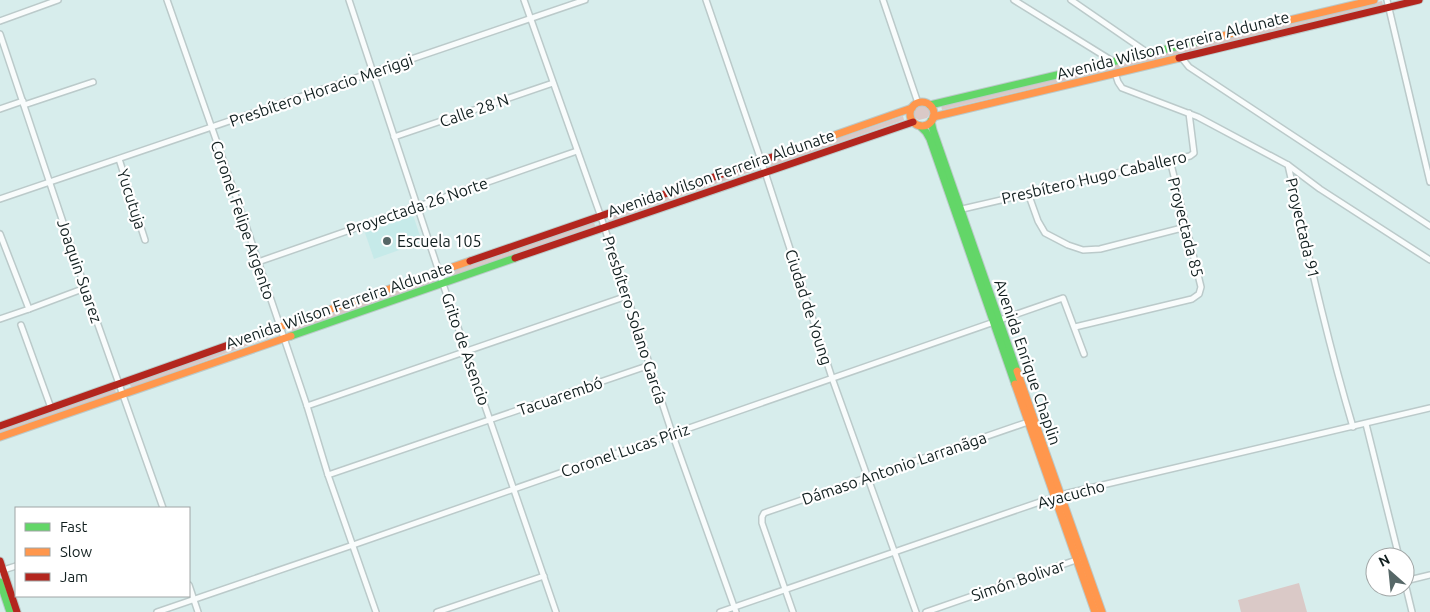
<svg xmlns="http://www.w3.org/2000/svg" width="1430" height="612" font-family="Ubuntu,sans-serif">
  <rect width="100%" height="100%" fill="#d7edec"/>
  <!-- built -->
  <polygon fill="#c6eae9" points="413,215 422,242 374,259 365,233"/>
  <!-- green -->
  <g fill="#dac9c7">
    <polygon points="1382,1 1383,5 942,110 941,106"/>
    <path d="M921,106C926,106 929,107 931,112L927,118L919,120L912,116C911,110 916,108 921,106Z"/>
    <polygon points="903,116 904,120 771,166 769,162"/>
    <polygon points="754,166 756,170 609,221 607,217"/>
    <polygon points="594,222 595,226 452,276 451,272"/>
    <polygon points="433,278 435,282 292,331 291,327"/>
    <polygon points="273,333 274,336 131,388 130,384"/>
    <polygon points="115,389 116,393 0,433 0,429"/>
    <polygon points="1299,583 1307,612 1241,612 1238,600"/>
  </g>
  <g fill="none" stroke-linecap="round" stroke-linejoin="round">
    <defs>
      <g id="street">
        <polyline points="167,0 241,211 307,406 328,475 376,612"/>
        <polyline points="349,0 443,284 556,612"/>
        <polyline points="524,0 601,217 672,433 736,612"/>
        <polyline points="706,0 765,172 832,378 916,612"/>
        <polyline points="883,0 918,103"/>
        <polyline points="1014,0 1114,62"/>
        <polyline points="1071,0 1148,53"/>
        <polyline points="1387,0 1430,182"/>
        <polyline points="0,21 58,0"/>
        <polyline points="0,34 85,288 163,508"/>
        <polyline points="1181,57 1189,67 1430,226"/>
        <path d="M1115,73L1118,82L1122,88L1198,117L1288,165C1308,253 1327,340 1353,427"/>
        <polyline points="24,105 93,82"/>
        <polyline points="0,109 23,101"/>
        <polyline points="394,137 553,83"/>
        <polyline points="119,159 145,240"/>
        <polyline points="1288,165 1320,189 1430,260"/>
        <polyline points="1028,193 1038,221 1045,233 1068,245 1083,250 1100,249 1186,227"/>
        <polyline points="0,199 585,0"/>
        <polyline points="958,210 1190,156 1194,153 1189,113"/>
        <polyline points="0,234 29,309"/>
        <polyline points="258,262 577,151"/>
        <polyline points="0,319 29,309 85,288"/>
        <polyline points="21,325 51,408"/>
        <polyline points="1075,327 1192,299 1199,294 1201,287 1170,160"/>
        <polyline points="307,406 627,296"/>
        <polyline points="1366,424 1399,557"/>
        <polyline points="328,475 650,365"/>
        <polyline points="0,571 16,566"/>
        <polyline points="1405,581 1430,575"/>
        <polyline points="1405,583 1412,612"/>
        <polyline points="189,585 198,612"/>
        <polyline points="157,612 353,545 1063,298 1084,354"/>
        <polyline points="437,612 544,576"/>
        <polyline points="720,612 1060,495 1430,408"/>
        <polyline points="793,612 762,523 762,517 764,513 1031,421"/>
        <polyline points="926,612 1079,559"/>
      </g>
      <g id="fast">
        <polyline points="930,105 1213,38"/>
        <polyline points="931,121 933,130 1017,371"/>
        <polyline points="920,126 926,132 930,139 1015,384"/>
        <polyline points="291,336 515,258"/>
        <polyline points="0,582 10,612"/>
      </g>
      <g id="slow">
        <polyline points="1213,38 1374,0"/>
        <circle cx="922" cy="114" r="12"/>
        <polyline points="933,117 1179,58"/>
        <polyline points="775,156 912,108"/>
        <polyline points="268,331 470,261"/>
        <polyline points="1017,371 1102,612"/>
        <polyline points="1015,384 1095,612"/>
        <polyline points="0,437 291,336"/>
      </g>
      <g id="jam">
        <polyline points="1179,58 1419,0"/>
        <polyline points="515,258 913,122"/>
        <polyline points="470,261 775,156"/>
        <polyline points="0,426 268,331"/>
        <polyline points="0,561 17,612"/>
      </g>
    </defs>
    <!-- street casing -->
    <use href="#street" stroke="#bbcaca" stroke-width="8"/>
    <!-- fast casing -->
    <use href="#fast" stroke="#bbcaca" stroke-width="9"/>
    <!-- slow casing -->
    <use href="#slow" stroke="#bbcaca" stroke-width="9"/>
    <!-- jam casing -->
    <use href="#jam" stroke="#bbcaca" stroke-width="9"/>
    <!-- street -->
    <use href="#street" stroke="#f9fcfc" stroke-width="5"/>
    <!-- fast -->
    <use href="#fast" stroke="#63d668" stroke-width="7"/>
    <!-- slow -->
    <use href="#slow" stroke="#ff974d" stroke-width="7"/>
    <!-- jam -->
    <use href="#jam" stroke="#b3261e" stroke-width="7"/>
  </g>
  <!-- markers -->
  <circle fill="#566767" stroke="#fff" stroke-width="2" cx="387" cy="241" r="5"/>
  <g text-anchor="middle" stroke-width="4.5" stroke-linejoin="round" paint-order="stroke">
    <!-- street labels -->
    <g font-size="16" fill="#111f1f" stroke="#fff">
      <text transform="translate(1173 45) rotate(-14)" y="6">Avenida Wilson Ferreira Aldunate</text>
      <text transform="translate(321 90) rotate(-19)" y="6">Presbítero Horacio Meriggi</text>
      <text transform="translate(474 110) rotate(-19)" y="6">Calle 28 N</text>
      <text transform="translate(721 173) rotate(-19)" y="6">Avenida Wilson Ferreira Aldunate</text>
      <text transform="translate(1094 177) rotate(-13)" y="6">Presbítero Hugo Caballero</text>
      <text transform="translate(132 199) rotate(72)" y="6">Yucutuja</text>
      <text transform="translate(417 206) rotate(-19)" y="6">Proyectada 26 Norte</text>
      <text transform="translate(243 220) rotate(71)" y="6">Coronel Felipe Argento</text>
      <text transform="translate(1186 227) rotate(76)" y="6">Proyectada 85</text>
      <text transform="translate(1303 228) rotate(77)" y="6">Proyectada 91</text>
      <text transform="translate(80 271) rotate(71)" y="6">Joaquin Suarez</text>
      <text transform="translate(339 305) rotate(-19)" y="6">Avenida Wilson Ferreira Aldunate</text>
      <text transform="translate(809 307) rotate(72)" y="6">Ciudad de Young</text>
      <text transform="translate(635 320) rotate(72)" y="6">Presbítero Solano García</text>
      <text transform="translate(466 349) rotate(71)" y="6">Grito de Asencio</text>
      <text transform="translate(1028 362) rotate(71)" y="6">Avenida Enrique Chaplin</text>
      <text transform="translate(560 396) rotate(-19)" y="6">Tacuarembó</text>
      <text transform="translate(625 450) rotate(-19)" y="6">Coronel Lucas Píriz</text>
      <text transform="translate(894 468) rotate(-19)" y="6">Dámaso Antonio Larranãga</text>
      <text transform="translate(1071 494) rotate(-15)" y="6">Ayacucho</text>
      <text transform="translate(1018 580) rotate(-19)" y="6">Simón Bolivar</text>
    </g>
    <!-- poi labels -->
    <g font-size="16" fill="#111f1f" stroke="#fff" text-anchor="start">
      <text x="397" y="247">Escuela 105</text>
    </g>
  </g>
  <!-- legend -->
  <rect x="15" y="507" width="175" height="90" fill="#ffffff" stroke="#a0a5a5"/>
  <rect x="25" y="523" width="25" height="8" fill="#63d668" stroke="#a0a5a5"/>
  <text x="60" y="532" font-size="15" fill="#111f1f">Fast</text>
  <rect x="25" y="548" width="25" height="8" fill="#ff974d" stroke="#a0a5a5"/>
  <text x="60" y="557" font-size="15" fill="#111f1f">Slow</text>
  <rect x="25" y="573" width="25" height="8" fill="#b3261e" stroke="#a0a5a5"/>
  <text x="60" y="582" font-size="15" fill="#111f1f">Jam</text>
  <!-- north arrow -->
  <g transform="translate(1390 572) rotate(333)"><circle r="24" fill="#ffffff" stroke="#a0a5a5"/>
  <path d="M0-4L9 19L0 12L-9 19Z" fill="#566767"/>
  <text y="-8" font-size="14" font-weight="bold" text-anchor="middle" fill="#111f1f">N</text>
  </g>
</svg>
